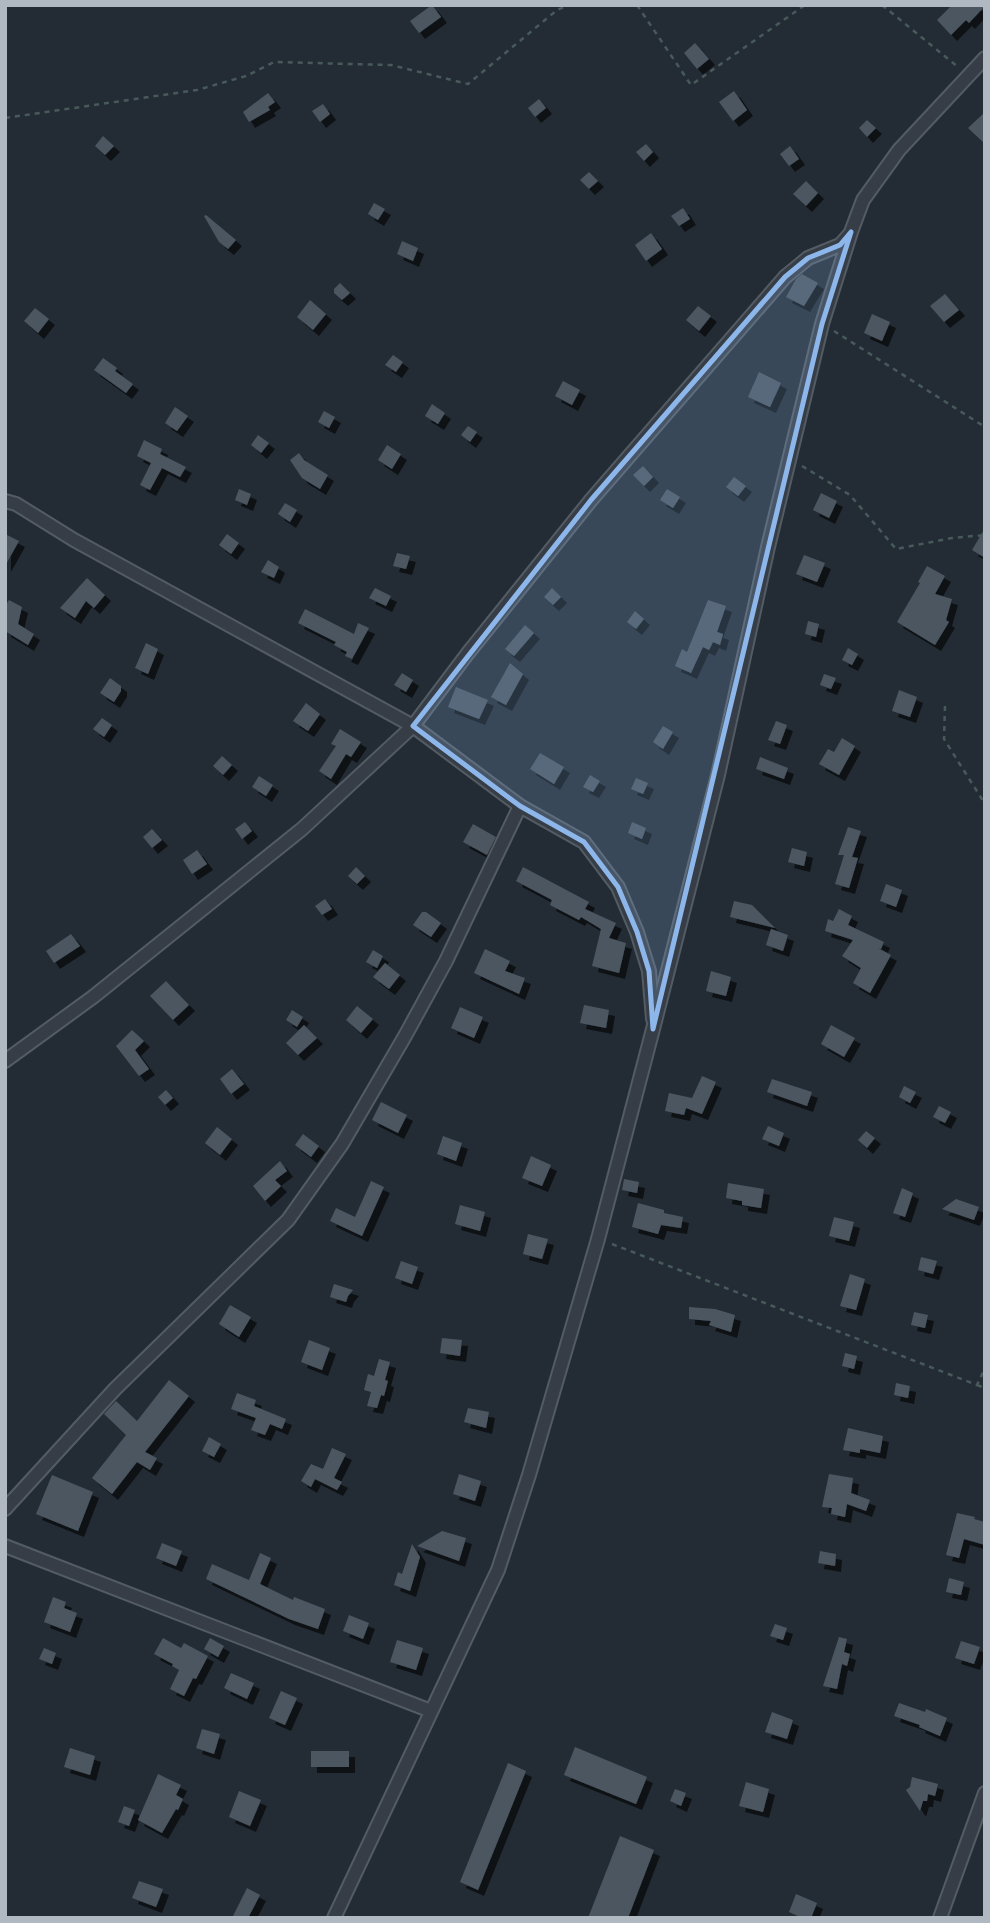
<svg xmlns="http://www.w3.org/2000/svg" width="990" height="1923" font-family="'IBM Plex Sans',sans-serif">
  <defs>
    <filter id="shadow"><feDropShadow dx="6" dy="6" stdDeviation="0" flood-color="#0009"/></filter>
  </defs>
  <rect width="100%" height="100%" fill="#232c35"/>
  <!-- building -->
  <g fill="#4b5661" filter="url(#shadow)">
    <polygon points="432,5 441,17 419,33 410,21"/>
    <polygon points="952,5 985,5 985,6 969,23 966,20 951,35 937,20"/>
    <polygon points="695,43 709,59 697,69 684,53"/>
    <polygon points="734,91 747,110 733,121 719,102"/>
    <polygon points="268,93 275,102 268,107 270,110 249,122 243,112"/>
    <polygon points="539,99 546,108 535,117 528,108"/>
    <polygon points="323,104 330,114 320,122 312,111"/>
    <polygon points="985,112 985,144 968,128"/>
    <polygon points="867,120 876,128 867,137 859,128"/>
    <polygon points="103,136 114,146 105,155 95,146"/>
    <polygon points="646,144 653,152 644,161 636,152"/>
    <polygon points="790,146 799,159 789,166 780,154"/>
    <polygon points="589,172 598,181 589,189 580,180"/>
    <polygon points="806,181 818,193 806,206 793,194"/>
    <polygon points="374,203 385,209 378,220 368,214"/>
    <polygon points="683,208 690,219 679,226 671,216"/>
    <polygon points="206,215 236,240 228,249 219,242 204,216"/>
    <polygon points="651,233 662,249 646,261 635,245"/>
    <polygon points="402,241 418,248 413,261 397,254"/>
    <polygon points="802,274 818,283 804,306 786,297 796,279"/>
    <polygon points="340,283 350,293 342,300 334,293 334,289"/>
    <polygon points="945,294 959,310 944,322 930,306"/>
    <polygon points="310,300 326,314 313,330 297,317"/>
    <polygon points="698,306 711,316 699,331 686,320"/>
    <polygon points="35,308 49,319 38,333 24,321"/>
    <polygon points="872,314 890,322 882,341 864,333"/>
    <polygon points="393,355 403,362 396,372 385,365"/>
    <polygon points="103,358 117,368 115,371 133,384 126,393 94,370"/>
    <polygon points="759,372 781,383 770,407 748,397"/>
    <polygon points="563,381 580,390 572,405 555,396"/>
    <polygon points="432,404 445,413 438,424 425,416"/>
    <polygon points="175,407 188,416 177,431 165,423"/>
    <polygon points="324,411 335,417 329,428 318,422"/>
    <polygon points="468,426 477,432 470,442 461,435"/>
    <polygon points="258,435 269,443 261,453 251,445"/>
    <polygon points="144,440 162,449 160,454 186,467 180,477 162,468 150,490 140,485 151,463 137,456"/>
    <polygon points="387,445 401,454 392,469 378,460"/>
    <polygon points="299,453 304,460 328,475 320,489 302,478 290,460"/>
    <polygon points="643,466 653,477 644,486 633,475"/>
    <polygon points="734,477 746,486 738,496 726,487"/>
    <polygon points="239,489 251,494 247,505 235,500"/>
    <polygon points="667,489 680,497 673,508 660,500"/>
    <polygon points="821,493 837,501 829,518 813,510"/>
    <polygon points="285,503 297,510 290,522 278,514"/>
    <polygon points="985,528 985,558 972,550"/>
    <polygon points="5,534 19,541 5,566"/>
    <polygon points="227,534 239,543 231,554 219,545"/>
    <polygon points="397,553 410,556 406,569 393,566"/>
    <polygon points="804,555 825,563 817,582 796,574"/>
    <polygon points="268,560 279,567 274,578 261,572"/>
    <polygon points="927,566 945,576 935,594 952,599 946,620 949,622 935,645 897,622 920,583 918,582"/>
    <polygon points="87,578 105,595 94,608 86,601 75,618 60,608"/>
    <polygon points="375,588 391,596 386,606 369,598"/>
    <polygon points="552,588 561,597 553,605 544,597"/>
    <polygon points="9,600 22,607 18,624 34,634 28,645 5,631 5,606"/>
    <polygon points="708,600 726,606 717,632 723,634 720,645 713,642 709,650 703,647 691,673 675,666 682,649 687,652"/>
    <polygon points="305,609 354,634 358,623 369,628 352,659 345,656 347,652 334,645 336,642 298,623"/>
    <polygon points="635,611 644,619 636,629 627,622"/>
    <polygon points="808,621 819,624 816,637 805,634"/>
    <polygon points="525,625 534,633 514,656 505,649"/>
    <polygon points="146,643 158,649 148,674 135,668"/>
    <polygon points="848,648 858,654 852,665 842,660"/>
    <polygon points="510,663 523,674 506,705 491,697"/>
    <polygon points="402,673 413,680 406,692 394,685"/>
    <polygon points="824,674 836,678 831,689 820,685"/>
    <polygon points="110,678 121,686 121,691 114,702 100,693"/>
    <polygon points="456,687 488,700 479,719 448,707"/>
    <polygon points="899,690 917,697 910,717 892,711"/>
    <polygon points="306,703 320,714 308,731 293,721"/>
    <polygon points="102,718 112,725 104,737 93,729"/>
    <polygon points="776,721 787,725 780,744 768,740"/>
    <polygon points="663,726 673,732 663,749 653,742"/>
    <polygon points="340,729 361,742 351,757 346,754 331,779 319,771 336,746 331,744"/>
    <polygon points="842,738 855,746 839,775 819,764 828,749 834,752"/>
    <polygon points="540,753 564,767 554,784 530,769"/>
    <polygon points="222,756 232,765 223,775 213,766"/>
    <polygon points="760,757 788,768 784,779 756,769"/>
    <polygon points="590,775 600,781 593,792 583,787"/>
    <polygon points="259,776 273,785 266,796 252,787"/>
    <polygon points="636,778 648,783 643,794 631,789"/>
    <polygon points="245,822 252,831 242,839 235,829"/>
    <polygon points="632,822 646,828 642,839 628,833"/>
    <polygon points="473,824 496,837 487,855 463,842"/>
    <polygon points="848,827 861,831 852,857 858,858 849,888 835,884 844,855 838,855"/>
    <polygon points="152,829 162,840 152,848 143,837"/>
    <polygon points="792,848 807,852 804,866 788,862"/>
    <polygon points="197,850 207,864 192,874 183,860"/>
    <polygon points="356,867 365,876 357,884 348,876"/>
    <polygon points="523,867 589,902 585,909 616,923 609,938 626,943 619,973 592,966 601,929 581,917 579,920 550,905 552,900 516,881"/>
    <polygon points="886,884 902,890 896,907 880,901"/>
    <polygon points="325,899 332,909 322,915 315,906"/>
    <polygon points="734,901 752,905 775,928 730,917"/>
    <polygon points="839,909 852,916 848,925 884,942 881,949 878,948 891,955 870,993 853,983 861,968 842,956 853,940 825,931 828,919 833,921"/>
    <polygon points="422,912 426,912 441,923 431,937 413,925"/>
    <polygon points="771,929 788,935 783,951 766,945"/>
    <polygon points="71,934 80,946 54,963 46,951"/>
    <polygon points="485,949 510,961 505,971 525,978 519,994 474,973"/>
    <polygon points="373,950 383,956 377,968 366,962"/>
    <polygon points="385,963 400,975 389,989 373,977"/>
    <polygon points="711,971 731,977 726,996 706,991"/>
    <polygon points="166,981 189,1005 173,1020 150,996"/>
    <polygon points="584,1005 609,1010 606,1028 580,1023"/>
    <polygon points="357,1006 373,1019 361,1033 346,1020"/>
    <polygon points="460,1007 483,1017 474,1038 451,1028"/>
    <polygon points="292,1010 303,1017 297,1027 286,1020"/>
    <polygon points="304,1025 317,1038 298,1055 286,1043"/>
    <polygon points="831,1025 855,1038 844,1057 821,1044"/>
    <polygon points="132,1030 144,1041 135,1050 149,1069 139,1076 116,1046"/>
    <polygon points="232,1069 244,1084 231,1094 220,1079"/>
    <polygon points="702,1076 716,1082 702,1114 686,1108 684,1115 665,1111 669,1093 692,1098"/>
    <polygon points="772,1079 812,1092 807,1106 767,1092"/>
    <polygon points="904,1086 916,1092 910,1103 899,1097"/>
    <polygon points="166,1090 173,1098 165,1105 158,1097"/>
    <polygon points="381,1102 407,1115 398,1133 372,1120"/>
    <polygon points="939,1106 951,1112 945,1123 933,1117"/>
    <polygon points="768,1126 784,1133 779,1146 762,1139"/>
    <polygon points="217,1127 232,1139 220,1155 205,1143"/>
    <polygon points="866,1131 875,1138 867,1148 858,1140"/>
    <polygon points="303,1134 319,1146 311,1157 295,1145"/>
    <polygon points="443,1136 462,1143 456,1161 437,1154"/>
    <polygon points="531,1156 551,1165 542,1186 522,1178"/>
    <polygon points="280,1161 287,1171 275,1180 281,1186 265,1201 253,1186"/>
    <polygon points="624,1179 639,1182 637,1193 622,1190"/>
    <polygon points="371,1181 384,1187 362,1236 330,1221 336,1208 355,1217"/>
    <polygon points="728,1183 764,1189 761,1208 742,1205 742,1201 726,1198"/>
    <polygon points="902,1188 913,1193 905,1217 893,1213"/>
    <polygon points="956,1199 979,1207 974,1220 942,1209"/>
    <polygon points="638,1203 664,1210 664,1213 683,1217 681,1228 661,1225 658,1234 632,1227"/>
    <polygon points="460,1205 485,1212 480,1231 455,1224"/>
    <polygon points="834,1217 854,1222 849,1241 829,1236"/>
    <polygon points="528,1234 548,1239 542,1259 523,1254"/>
    <polygon points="921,1257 937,1261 933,1274 918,1270"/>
    <polygon points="401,1261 418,1267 412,1284 395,1278"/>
    <polygon points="850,1274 865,1279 856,1310 840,1306"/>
    <polygon points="334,1284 353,1290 348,1296 346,1302 330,1297"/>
    <polygon points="230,1305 251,1317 239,1337 219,1324"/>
    <polygon points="689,1307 715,1309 735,1315 731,1332 709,1325 711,1321 689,1319"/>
    <polygon points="914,1312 928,1315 925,1328 911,1325"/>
    <polygon points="442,1338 462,1340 460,1356 440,1353"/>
    <polygon points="309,1340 330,1348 322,1370 301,1362"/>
    <polygon points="845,1353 857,1356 854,1369 842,1366"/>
    <polygon points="379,1359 390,1362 385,1380 388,1381 384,1396 381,1395 377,1408 367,1406 371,1392 364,1390 368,1374 374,1376"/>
    <polygon points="169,1380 189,1396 145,1452 157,1458 150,1470 137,1462 112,1494 92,1478 126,1435 104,1414 116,1401 137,1421"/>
    <polygon points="896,1383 910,1386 908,1398 894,1395"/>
    <polygon points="237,1393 256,1400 254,1406 286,1419 282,1429 270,1424 265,1435 251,1430 256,1418 231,1409"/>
    <polygon points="468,1408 489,1412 486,1428 464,1422"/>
    <polygon points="848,1428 883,1436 880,1453 860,1449 860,1453 843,1450"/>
    <polygon points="209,1437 221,1444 214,1457 202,1451"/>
    <polygon points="332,1448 346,1454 334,1478 342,1482 337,1490 315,1479 311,1487 301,1481 311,1464 323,1469"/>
    <polygon points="459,1474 481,1481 475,1501 453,1494"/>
    <polygon points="829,1474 853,1478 851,1493 870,1500 866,1511 847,1504 845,1517 831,1514 832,1508 822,1507"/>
    <polygon points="52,1475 93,1492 78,1531 36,1514"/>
    <polygon points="957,1513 975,1517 974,1519 985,1522 985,1545 964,1539 959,1558 946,1555"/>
    <polygon points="442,1531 466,1538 459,1561 417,1546"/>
    <polygon points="162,1543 182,1551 176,1566 156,1558"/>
    <polygon points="412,1544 420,1557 410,1591 394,1585 398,1572 402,1574"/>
    <polygon points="820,1551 836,1554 835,1566 818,1563"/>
    <polygon points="260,1553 271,1558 260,1584 293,1600 294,1597 325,1609 318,1629 289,1619 206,1579 212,1564 249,1580"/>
    <polygon points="949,1578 964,1582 961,1595 946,1592"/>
    <polygon points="53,1597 66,1602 64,1608 77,1613 70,1632 44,1622"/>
    <polygon points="349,1615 369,1623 363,1639 343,1631"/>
    <polygon points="775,1624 787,1628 783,1640 770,1636"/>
    <polygon points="839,1637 847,1639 844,1652 850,1654 847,1666 842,1664 837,1689 823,1686"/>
    <polygon points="163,1638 181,1648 184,1643 208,1656 196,1679 193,1678 184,1696 170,1689 179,1670 172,1666 173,1664 154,1654"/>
    <polygon points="210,1638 224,1646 218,1657 204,1649"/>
    <polygon points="397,1640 423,1648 416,1670 390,1662"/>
    <polygon points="961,1641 980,1647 974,1664 955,1658"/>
    <polygon points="44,1648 56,1653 52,1664 39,1659"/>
    <polygon points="231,1673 254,1683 247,1699 224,1688"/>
    <polygon points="281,1691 297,1698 285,1725 269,1718"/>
    <polygon points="899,1703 925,1712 926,1709 947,1718 940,1736 919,1727 920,1725 894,1716"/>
    <polygon points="772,1712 793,1720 787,1739 765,1732"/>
    <polygon points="202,1729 220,1734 214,1754 196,1748"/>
    <polygon points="575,1747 647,1777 636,1804 564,1775"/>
    <polygon points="70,1748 95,1756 90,1775 64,1767"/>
    <rect x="311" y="1751" width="38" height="16"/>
    <polygon points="508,1763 526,1771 478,1890 460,1882"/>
    <polygon points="158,1774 181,1785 176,1795 183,1799 178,1810 176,1809 162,1833 138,1820"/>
    <polygon points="912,1777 938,1784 935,1796 928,1794 927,1801 923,1801 920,1811 906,1790 910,1787"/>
    <polygon points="746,1782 769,1789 763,1812 739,1806"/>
    <polygon points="675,1789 686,1793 681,1806 670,1801"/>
    <polygon points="239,1791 261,1800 250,1826 229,1817"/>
    <polygon points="124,1806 135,1810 129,1826 118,1822"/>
    <polygon points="620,1836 654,1850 628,1918 588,1918"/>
    <polygon points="139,1881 163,1889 156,1907 132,1898"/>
    <polygon points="247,1888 260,1895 248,1918 232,1918"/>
    <polygon points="796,1894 817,1903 811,1918 802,1918 789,1912"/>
  </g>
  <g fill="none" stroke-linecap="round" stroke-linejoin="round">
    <defs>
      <g id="street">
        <polyline points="5,501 16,504 74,540 413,726 520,806 584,842 618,887 637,932 649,971 653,1019"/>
        <polyline points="5,1061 93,997 302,829 413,726 468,653 591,500 785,277 808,258 840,245 849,235"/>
        <polyline points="5,1509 115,1389 288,1220 342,1144 405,1036 446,961 520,806"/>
        <polyline points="5,1546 431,1711"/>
        <polyline points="334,1918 498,1570 529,1475 598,1239 653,1029 718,775 768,547 822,324 851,232 863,200 899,150 985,58"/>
        <polyline points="940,1918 985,1793"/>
      </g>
    </defs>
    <!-- street casing -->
    <use href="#street" stroke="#535b63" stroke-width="16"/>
    <!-- path -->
    <g stroke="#48595a" stroke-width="2.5" stroke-dasharray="5 5" stroke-linecap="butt">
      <polyline points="637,5 691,85 805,5"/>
      <polyline points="882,5 958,67"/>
      <polyline points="5,118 197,90 246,76 274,62 391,65 468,84 557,10 569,5"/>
      <polyline points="834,331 985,427"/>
      <polyline points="802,466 850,495 896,549 952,538 985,535"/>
      <polyline points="945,706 944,739 985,804"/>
      <polyline points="612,1244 977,1385 985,1368"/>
      <polyline points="977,1385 985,1388"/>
    </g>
    <!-- street -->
    <use href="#street" stroke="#363d46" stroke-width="12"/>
  </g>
  <!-- marked area -->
  <path fill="#8db7eb" fill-opacity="0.2" stroke="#8db7eb" stroke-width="5" stroke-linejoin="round" d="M851,232L822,324L653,1029L649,971L637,932L618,887L584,842L520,806L413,726L591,500L785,277L808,258L840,245Z"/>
  <!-- border -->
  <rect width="990" height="1923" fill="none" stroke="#b0b8c2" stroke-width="14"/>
</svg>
